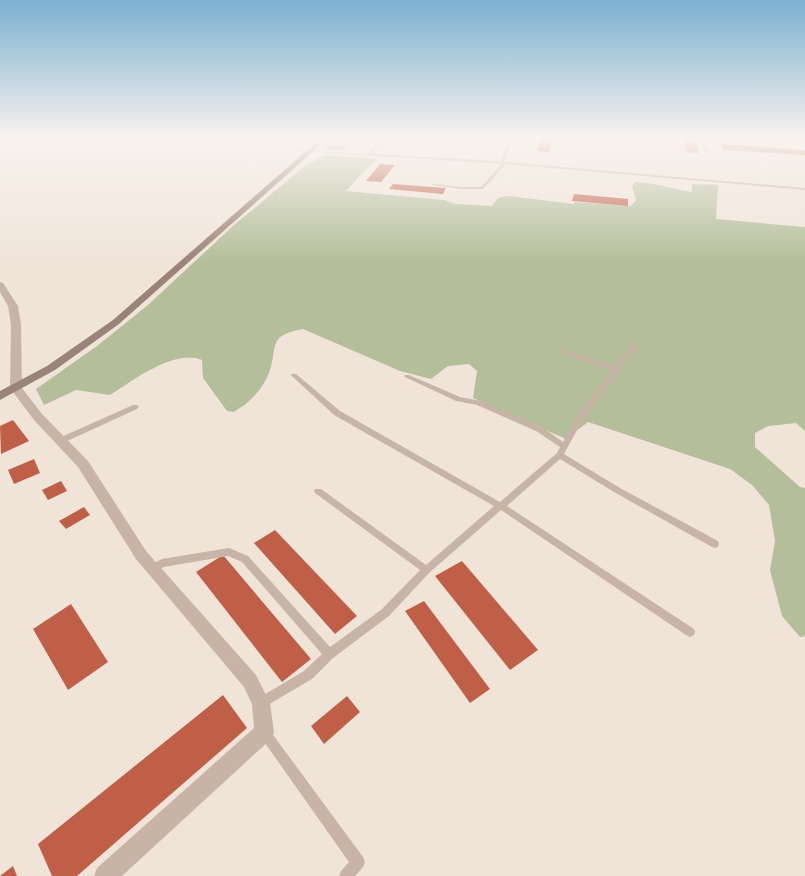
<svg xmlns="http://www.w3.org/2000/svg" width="805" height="876" font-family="'Exo 2',sans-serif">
  <rect width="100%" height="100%" fill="#f0e4d9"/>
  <!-- green -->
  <g fill="#b4be9a">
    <polygon points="331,139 357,139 346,151 321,149"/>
    <path d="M325,155L379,159L371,164L346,191L444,200L455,204L492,206L498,198L507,196L574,204V202L631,206L636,200L632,186L635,182C655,183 672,189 692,192V184L718,185L716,219L805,227V431L796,423L768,426L755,433V447L800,487L805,488V636L800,637L782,616L770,570L775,541L769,505L752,485L730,469L588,422L566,439L473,398L477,371L469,364L448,366L431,379L400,371L303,329C266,336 279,346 269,373C263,389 248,405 233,412L227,411L203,378L202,360C175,348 132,381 110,395L76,390L44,405L36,389L97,346L148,305L234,225L305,166Z"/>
  </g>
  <!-- building -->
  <g fill="#bf5f48">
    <polygon points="540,139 552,139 549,152 537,151"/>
    <polygon points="683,140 697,141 699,153 687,152"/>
    <polygon points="721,144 805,150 805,155 724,150"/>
    <polygon points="380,164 395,165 381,182 366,181"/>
    <polygon points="393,184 446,188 443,194 389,189"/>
    <polygon points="574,194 628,199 628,206 572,201"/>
    <polygon points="13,420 29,441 1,454 0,426"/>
    <polygon points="34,459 40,473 14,484 8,470"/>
    <polygon points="61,481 67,491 48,500 42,490"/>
    <polygon points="84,507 90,515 66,529 59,521"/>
    <polygon points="275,530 357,616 335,634 254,543"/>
    <polygon points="223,555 311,659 282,682 196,572"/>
    <polygon points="462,561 538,650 510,670 435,576"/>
    <polygon points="424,601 490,689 470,703 405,611"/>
    <polygon points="71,604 108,662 68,690 33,629"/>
    <polygon points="223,695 247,728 77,876 52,876 38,844"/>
    <polygon points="347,696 360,712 324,744 311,726"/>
    <polygon points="13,866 17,876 0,876"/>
  </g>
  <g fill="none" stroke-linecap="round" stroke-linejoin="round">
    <!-- lane -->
    <g fill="#c7b4a6" fill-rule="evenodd">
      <polygon points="381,139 384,139 372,154 501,161 508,139 512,139 504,162 805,188 805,190 506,164 483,189 462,189 432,185 434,184 462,187 481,187 502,164 299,151 301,150 368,154"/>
      <polygon points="700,139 704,139 709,154 706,153"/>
      <polygon points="636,342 639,344 583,419 564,454 620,488 718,541 719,544 718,547 715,548 712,547 614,492 560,459 507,506 694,629 695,632 694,635 690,637 686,635 501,510 429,573 389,616 333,658 312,679 261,709 257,707 255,703 257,699 304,671 322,654 242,562 228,556 164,567 153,572 150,571 148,568 150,565 162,559 229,548 248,556 330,647 381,610 420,570 315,493 314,491 315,489 321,489 426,565 494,506 334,415 292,376 291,375 292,374 296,374 340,411 500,502 557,453 560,447 536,431 477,405 456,401 405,377 404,376 405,375 409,375 460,397 481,401 542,427 563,442 577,416 612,371 561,352 561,350 565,350 615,367 634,343"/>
      <polygon points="133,405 137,405 139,407 137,409 65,442 59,442 58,440 59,438"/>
      <polygon points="264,726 268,728 363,857 365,862 363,867 355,876 339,876 341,871 349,862 260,736 258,732 260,728"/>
    </g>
    <!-- street -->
    <g fill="#c7b4a6" fill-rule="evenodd">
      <polygon points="3,139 10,139 0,147 0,142"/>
      <polygon points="0,282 3,283 18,306 21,325 22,388 42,414 88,461 146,551 256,675 270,703 274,732 271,739 122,876 94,876 97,868 254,728 252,704 244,687 136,559 78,467 34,420 10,388 11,325 8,306 0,292"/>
    </g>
    <!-- secondary -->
    <polygon fill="#9a8378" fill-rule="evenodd" points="320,139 327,139 119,324 55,370 0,400 0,391 47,366 113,320"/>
  </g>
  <!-- sky -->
  <linearGradient id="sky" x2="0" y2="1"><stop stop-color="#7cb0d0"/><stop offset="0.53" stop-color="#f8f3ee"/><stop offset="1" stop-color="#f8f3ee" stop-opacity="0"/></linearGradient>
  <rect width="805" height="262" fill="url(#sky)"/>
</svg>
